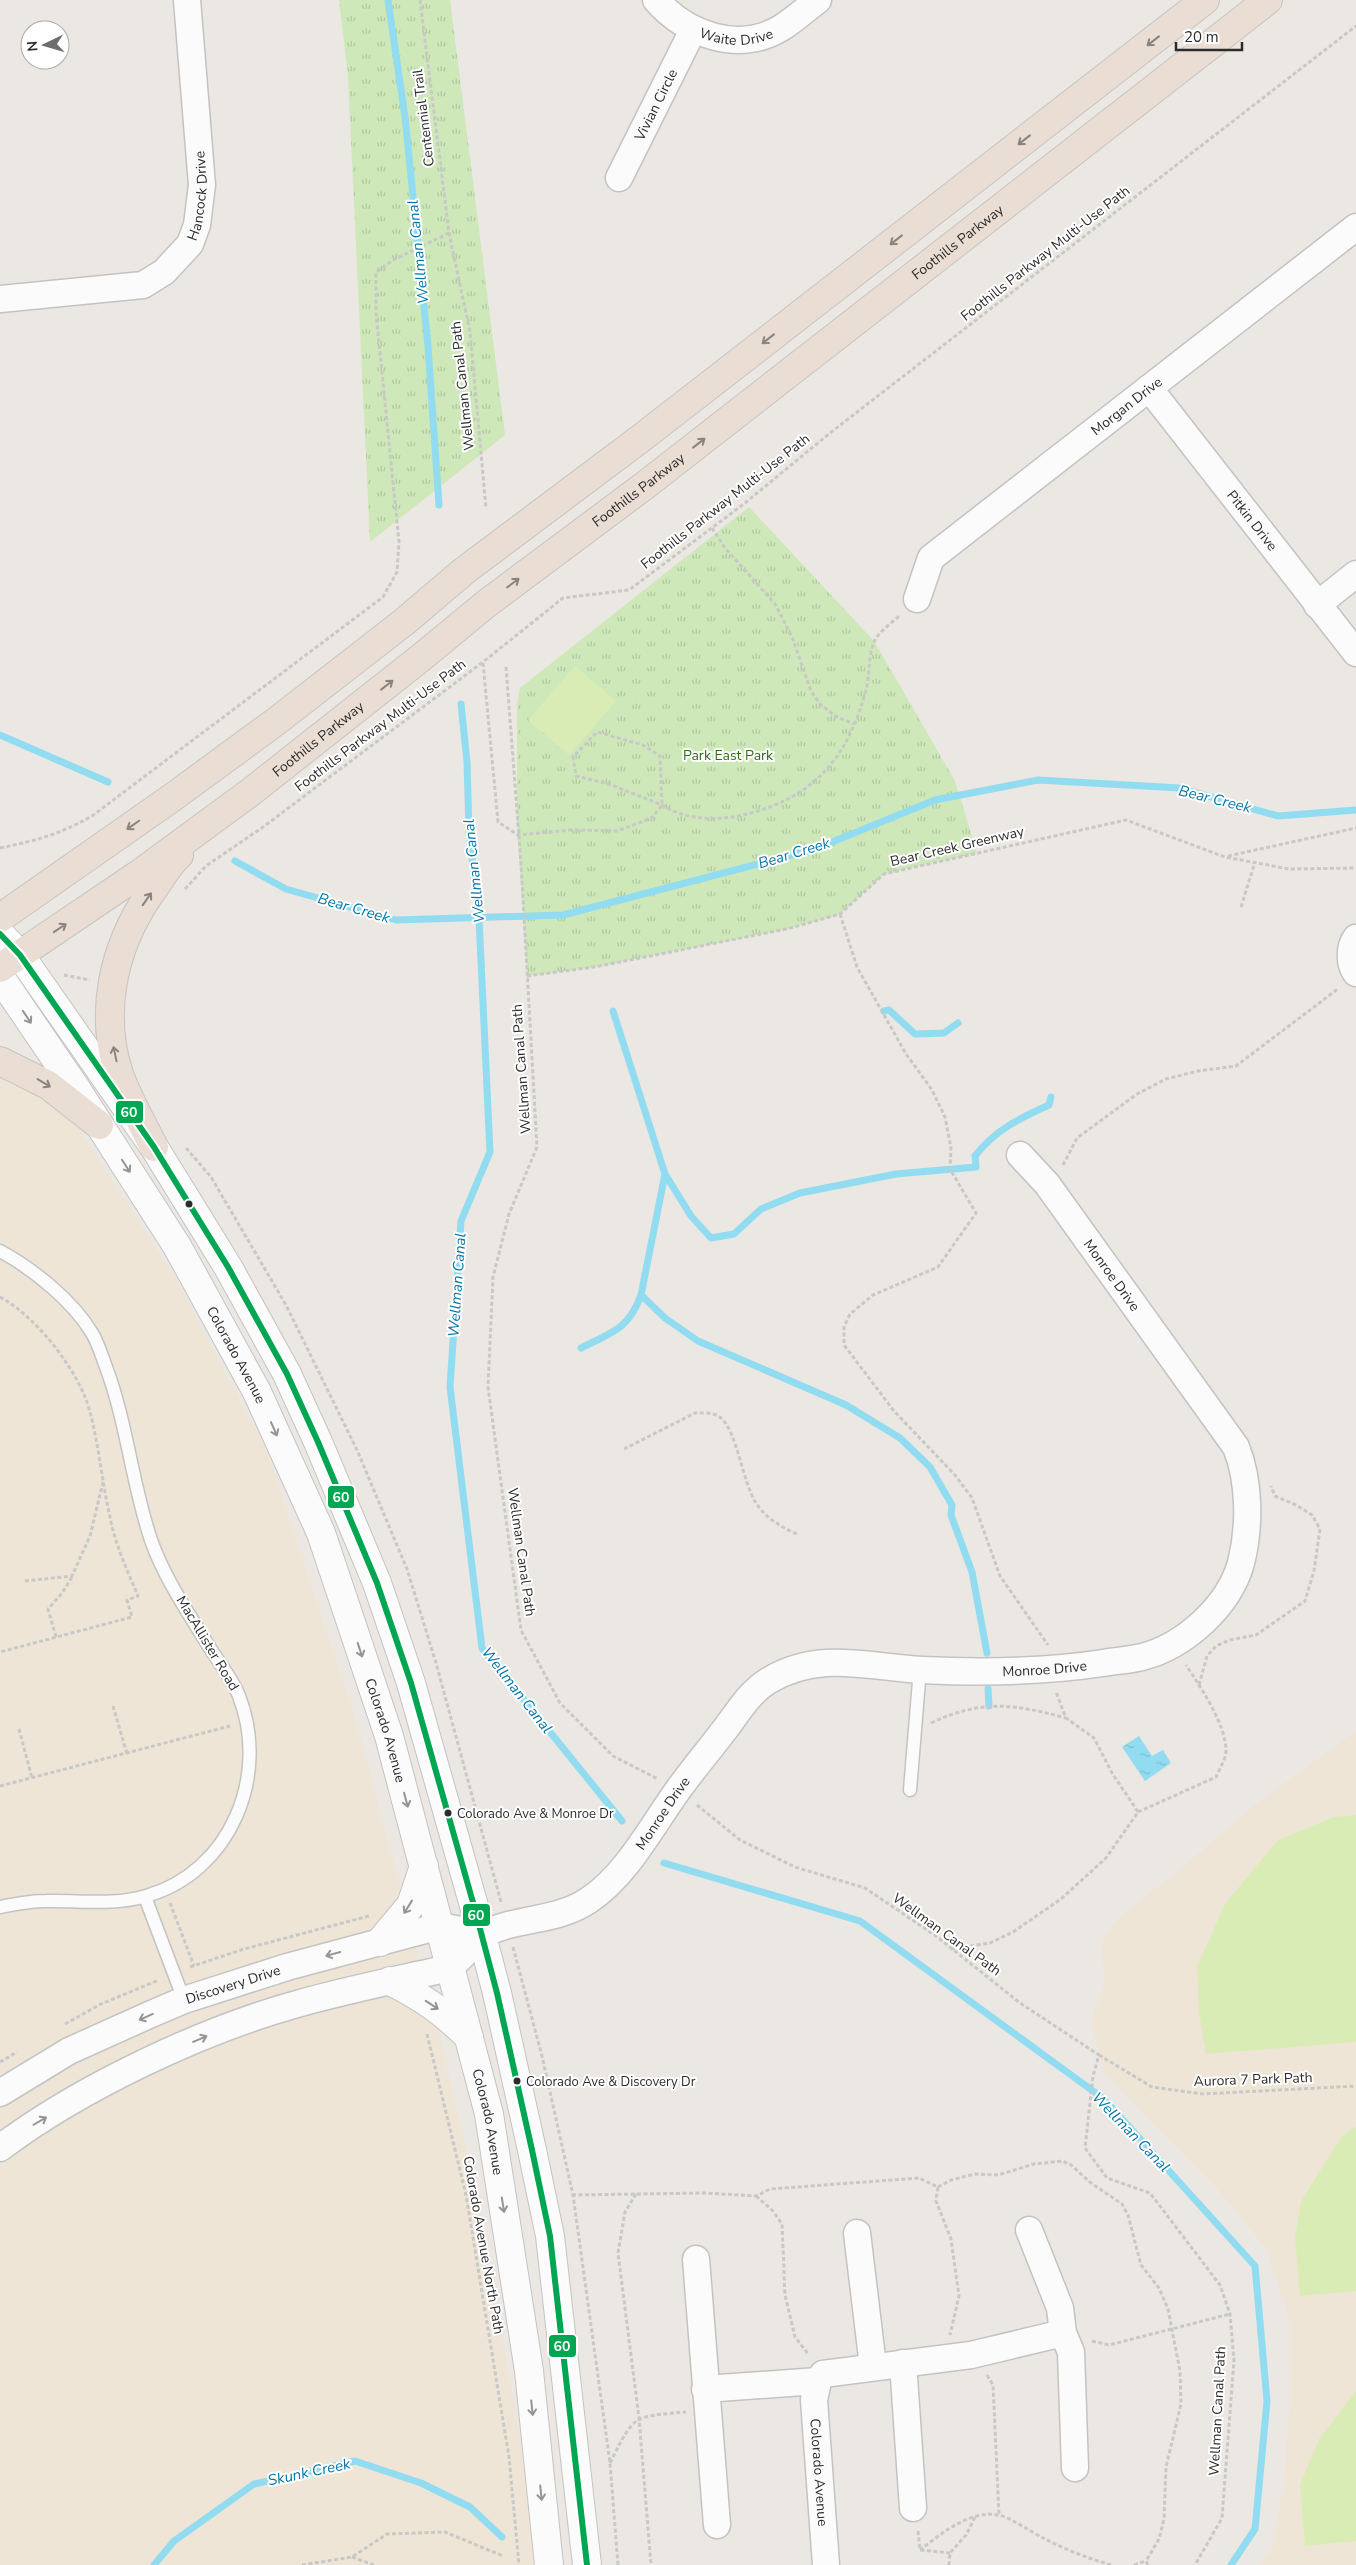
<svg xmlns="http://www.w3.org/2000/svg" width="1356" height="2565" font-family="'Nunito Sans',sans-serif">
  <defs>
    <pattern id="park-tufts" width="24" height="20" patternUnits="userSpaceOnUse" patternTransform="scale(1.25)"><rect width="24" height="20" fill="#cee8b9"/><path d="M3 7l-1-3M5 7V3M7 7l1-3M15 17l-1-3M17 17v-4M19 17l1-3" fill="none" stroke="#b1c79f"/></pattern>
    <pattern id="water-ripples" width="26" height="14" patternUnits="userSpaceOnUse" patternTransform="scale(1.25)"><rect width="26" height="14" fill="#91dcf1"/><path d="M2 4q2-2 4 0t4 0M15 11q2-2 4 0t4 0" fill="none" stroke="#7dbdcf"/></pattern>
  </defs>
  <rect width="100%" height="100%" fill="#ebe7e2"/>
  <!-- education -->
  <g fill="#eee5d6">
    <polygon points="0,1072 43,1094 80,1130 174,1276 267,1451 356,1721 436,2021 475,2187 524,2458 533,2565 0,2565"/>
    <polygon points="1356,1731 1356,2565 1259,2565 1272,2548 1284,2483 1290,2398 1289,2320 1267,2250 1216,2187 1104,2073 1091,2020 1105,1983 1101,1945 1116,1920 1183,1867 1252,1807"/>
  </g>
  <!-- park -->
  <g fill="url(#park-tufts)">
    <polygon points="339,0 450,0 505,435 370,542 348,75"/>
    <polygon points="749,507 874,641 955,781 977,853 884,874 840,914 787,929 594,967 527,976 517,824 517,705 520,688"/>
  </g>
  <!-- pitch -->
  <g fill="#daecb6">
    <polygon points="575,666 616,701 569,755 528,720"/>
    <polygon points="1356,1815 1356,2042 1206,2054 1199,2013 1197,1967 1225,1904 1278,1840 1334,1817"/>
    <polygon points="1356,2126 1356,2291 1300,2296 1295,2238 1301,2201 1342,2136"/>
    <polygon points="1356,2391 1356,2541 1305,2546 1300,2485 1319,2439"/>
  </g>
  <!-- water -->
  <polygon fill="url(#water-ripples)" points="1139,1736 1152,1756 1163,1750 1171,1763 1145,1781 1122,1747"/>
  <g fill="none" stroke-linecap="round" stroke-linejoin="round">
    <!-- stream -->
    <g stroke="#91dcf1" stroke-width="7">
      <polyline points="388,0 405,117 428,346 439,505"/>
      <polyline points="461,704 467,762 469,832 479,918 490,1152 461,1221 450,1387 482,1648 622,1821"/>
      <polyline points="0,735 108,782"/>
      <polyline points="235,861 286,889 396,920 563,915 815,849 935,800 1038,780 1180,788 1278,816 1356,810"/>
      <path d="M613,1011L665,1174L691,1216L711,1238L734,1234L761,1209L800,1193L896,1174L976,1167L975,1156C995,1130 1020,1118 1049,1105L1051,1097"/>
      <polyline points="884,1011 889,1010 915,1034 944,1033 958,1023"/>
      <polyline points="641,1295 665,1318 698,1341 846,1405 900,1438 930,1467 952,1505 951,1515 972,1572 987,1653"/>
      <path d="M581,1348C611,1333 629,1329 641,1295L665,1174"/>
      <polyline points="988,1689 989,1706"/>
      <polyline points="664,1863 860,1921 1104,2099 1255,2266 1267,2401 1255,2529 1231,2565"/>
      <polyline points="154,2565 174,2541 254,2484 355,2461 421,2483 470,2507 502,2537"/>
    </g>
    <defs>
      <g id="lane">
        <path d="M0,1251C33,1269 72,1300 92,1333C98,1343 102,1356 106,1367C127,1423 132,1484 151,1540C165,1580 191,1617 213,1653C222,1666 233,1681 239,1696C270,1775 231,1872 146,1896C113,1906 80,1900 46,1901C31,1901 15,1904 0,1907"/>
        <polyline points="910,1790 920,1669"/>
        <polyline points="145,1897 184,2000"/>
      </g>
      <g id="street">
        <path id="s1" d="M656,0C686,34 738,54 781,28C794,20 806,9 818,0"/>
        <path id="s2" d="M619,178L693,30"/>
        <path id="s3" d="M0,299L143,285L164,272L190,244L197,225L202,185L187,0"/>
        <path id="s4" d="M1149,388L1356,653"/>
        <path id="s5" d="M917,599L931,558L1356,227"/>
        <polyline points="1317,605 1356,574"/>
        <path d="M1356,938C1349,947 1349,964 1356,973"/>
        <path id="s6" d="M0,2093L69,2051L149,2015L184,2000L287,1967L440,1926L482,1934"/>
        <path id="s7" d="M0,2148C80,2088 200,2031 297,2004C335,1993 374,1985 412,1976C423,1973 440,1972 450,1966C464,1959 471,1941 484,1934C517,1917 557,1922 589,1900C626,1876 652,1826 678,1790C693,1769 710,1749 726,1728C738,1712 750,1692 768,1681C819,1650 867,1667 922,1670C982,1673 1043,1672 1103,1663C1116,1661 1129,1660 1142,1657C1185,1646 1229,1606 1241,1563C1250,1527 1250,1482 1236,1447L1047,1184L1020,1155"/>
        <polyline points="1029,2230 1060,2308 1063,2333 1071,2352 1075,2468"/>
        <polyline points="857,2233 873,2366"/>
        <polyline points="696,2259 717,2525"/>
        <polyline points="903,2363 913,2508"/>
        <path id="s8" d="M818,2381L814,2400L826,2565"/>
        <polyline points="705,2389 818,2381 823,2374 971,2355 1063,2333"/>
      </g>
      <g id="secondary">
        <polyline points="0,934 20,955 154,1147 228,1267 287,1374 318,1442 377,1583 411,1683 474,1906 497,1993 532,2150 550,2236 587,2565"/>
        <path id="s9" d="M0,977L77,1090L177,1246L257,1392L321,1533L389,1736L489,2114L529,2371L549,2565"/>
        <polyline points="380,1942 411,1905 424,1866"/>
        <path d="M390,1981C424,1998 442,2011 469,2037"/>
      </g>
      <g id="highway">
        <polyline points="0,918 173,797 274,723 404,622 464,571 640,439 1205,0"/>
        <path id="s10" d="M0,968L139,874L252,791L423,656L486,604L644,486L1268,0"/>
        <polyline points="0,1061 48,1085 99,1125"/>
        <path d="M154,1147C142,1123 128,1099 119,1074C99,1013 113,948 149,895C159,882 167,866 179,855"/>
      </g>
    </defs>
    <!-- lane casing -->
    <use href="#lane" stroke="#c4c3c3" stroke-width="15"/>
    <!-- street casing -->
    <use href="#street" stroke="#c4c3c3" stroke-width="29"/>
    <!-- secondary casing -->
    <use href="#secondary" stroke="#c4c3c3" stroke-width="30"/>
    <!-- highway casing -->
    <use href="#highway" stroke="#c6c4c2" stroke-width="30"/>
    <!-- path -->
    <g stroke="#c8c8c7" stroke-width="3" stroke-dasharray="4 2.5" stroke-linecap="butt">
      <polyline points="420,0 449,233 470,332 486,508"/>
      <polyline points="712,528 725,548 775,604 792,637 811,691 820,704 835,716 854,724"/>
      <path d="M483,663L498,822L518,835L572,830L617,831L652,818L662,805L660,756L643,745L597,732L573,757L576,776L609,784L662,805C687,821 720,821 747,814C815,797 848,757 866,690C870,675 868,656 874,642C878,632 893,622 900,615"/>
      <polyline points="506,667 521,863 537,1147 509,1214 493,1277 488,1387 521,1630 560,1703 613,1756 658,1779"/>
      <path d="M0,848C38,840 58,835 92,816L383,597L397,572L399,542L376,313V272L393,260L449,233"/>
      <polyline points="1228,856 1356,828"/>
      <polyline points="185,889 206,866 263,827 483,662 563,598 629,590 745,503 830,433 1356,26"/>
      <polyline points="1241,907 1255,862"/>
      <polyline points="840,914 857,967 906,1054 932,1090 945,1117 951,1148 950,1169 976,1213 938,1267 873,1295 850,1314 844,1327 844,1345 894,1411 955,1475 972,1498 1000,1576 1048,1645"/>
      <polyline points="64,975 90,980"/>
      <polyline points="527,976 594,967 787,929 840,914 884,874 1126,820 1225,857 1289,869 1356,868"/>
      <polyline points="186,1148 211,1177 286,1305 357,1450 407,1569 436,1663 501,1902"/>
      <polyline points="1063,1165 1077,1138 1137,1094 1166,1079 1198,1071 1236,1066 1339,988"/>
      <path d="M0,1297C36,1316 80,1372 90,1412C99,1446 102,1482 110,1517C115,1544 127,1570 138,1596L127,1600L132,1617L0,1652"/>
      <path d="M624,1449L695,1413C703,1413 714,1412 721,1418C737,1432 743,1483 756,1503C766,1519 783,1528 799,1535"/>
      <polyline points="25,1581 72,1576 90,1536 103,1482"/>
      <polyline points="56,1637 48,1609 62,1593 72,1577"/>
      <polyline points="1199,1685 1207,1656 1216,1646 1230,1640 1256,1635 1305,1601 1314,1571 1320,1529 1312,1515 1296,1505 1275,1496 1271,1486"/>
      <polyline points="113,1706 127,1754"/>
      <path d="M931,1723C982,1699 1014,1704 1066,1718"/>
      <polyline points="19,1729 32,1778"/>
      <polyline points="0,1786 230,1726"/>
      <polyline points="697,1805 740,1840 795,1867 865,1888 936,1936 1020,2003 1099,2055 1093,2076 1085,2148 1107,2178 1150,2193 1220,2285 1230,2314 1234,2360 1222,2518 1195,2565"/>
      <path d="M1138,1812L1216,1777C1219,1770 1225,1760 1226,1752C1227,1726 1200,1686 1186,1665"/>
      <polyline points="170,1903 194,1966"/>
      <polyline points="513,1947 542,2056 573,2195 610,2463 618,2565"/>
      <polyline points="951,1949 990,1943 1013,1932 1061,1899 1106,1858 1138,1812 1112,1773 1094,1738 1066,1718 1056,1692"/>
      <polyline points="190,1967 244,1949 369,1916"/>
      <polyline points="65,2024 101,2004 159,1980"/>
      <polyline points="427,2034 466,2195 509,2457 519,2565"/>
      <polyline points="1099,2055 1152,2087 1203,2094 1356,2086"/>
      <polyline points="0,2062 17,2052"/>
      <polyline points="938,2187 951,2180 975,2174 998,2175 1034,2164 1063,2161 1071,2165 1091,2183 1122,2204 1128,2215 1141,2265 1159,2288 1168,2309 1180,2371 1181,2404 1166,2467 1164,2519 1159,2539 1146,2561 1148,2565"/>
      <polyline points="636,2194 625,2212 618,2253 639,2418 651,2565"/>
      <polyline points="572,2195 706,2193 756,2196 770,2189 919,2178 938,2187 936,2201 951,2239 959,2296 950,2335"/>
      <polyline points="756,2196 773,2211 782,2224 785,2295 795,2337 809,2355"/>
      <polyline points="1092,2341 1109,2345 1230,2314"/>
      <polyline points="987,2375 993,2385 999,2515"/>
      <path d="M610,2463C635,2414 631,2417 686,2412"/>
      <polyline points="918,2531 920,2550 950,2553"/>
      <path d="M920,2550C941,2534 969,2510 998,2515C1010,2517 1031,2532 1043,2538C1064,2549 1087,2558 1111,2565"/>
      <polyline points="352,2557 374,2565"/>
      <polyline points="302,2565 352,2557 387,2534 445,2532 503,2556"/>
      <polyline points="949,2565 950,2553 966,2535 975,2517"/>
      <polyline points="1134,2565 1146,2561"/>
    </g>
    <!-- lane -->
    <use href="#lane" stroke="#fcfbfb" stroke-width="12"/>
    <!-- street -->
    <use href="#street" stroke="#fcfbfb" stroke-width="26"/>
    <!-- secondary -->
    <use href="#secondary" stroke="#fcfbfb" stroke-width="28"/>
    <!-- highway -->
    <use href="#highway" stroke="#e9ddd4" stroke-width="28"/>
    <defs>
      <polyline id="bus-1" points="0,934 20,955 154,1147 228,1267 287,1374 318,1442 377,1583 411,1683 474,1906 497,1993 532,2150 550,2236 587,2565"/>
    </defs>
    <!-- bus-1 casing -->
    <use href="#bus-1" stroke="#fff" stroke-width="10"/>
    <!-- bus-1 -->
    <use href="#bus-1" stroke="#00a651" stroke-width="6"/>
  </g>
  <!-- one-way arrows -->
  <defs><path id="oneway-shaft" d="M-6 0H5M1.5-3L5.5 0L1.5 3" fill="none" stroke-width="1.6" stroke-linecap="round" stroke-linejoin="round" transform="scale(1.25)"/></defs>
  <g stroke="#8a8480">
    <use href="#oneway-shaft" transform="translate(1153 41) rotate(142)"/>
    <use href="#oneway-shaft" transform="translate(1024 140) rotate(142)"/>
    <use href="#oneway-shaft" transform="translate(896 240) rotate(142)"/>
    <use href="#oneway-shaft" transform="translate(768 339) rotate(142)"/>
    <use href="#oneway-shaft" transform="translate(699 443) rotate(-38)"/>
    <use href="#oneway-shaft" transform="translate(513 583) rotate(-37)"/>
    <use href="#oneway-shaft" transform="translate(387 685) rotate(-38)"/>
    <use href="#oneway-shaft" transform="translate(133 825) rotate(145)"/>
    <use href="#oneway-shaft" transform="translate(147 899) rotate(-55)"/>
    <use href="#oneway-shaft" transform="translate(60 928) rotate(-34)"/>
    <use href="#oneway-shaft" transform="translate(115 1054) rotate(-102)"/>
    <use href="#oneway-shaft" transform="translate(44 1083) rotate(31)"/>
  </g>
  <g stroke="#949494">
    <use href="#oneway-shaft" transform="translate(27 1017) rotate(56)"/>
    <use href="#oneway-shaft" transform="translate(126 1166) rotate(57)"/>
    <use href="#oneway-shaft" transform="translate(274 1429) rotate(66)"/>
    <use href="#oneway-shaft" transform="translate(360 1650) rotate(72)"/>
    <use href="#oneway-shaft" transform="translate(406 1800) rotate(75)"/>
    <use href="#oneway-shaft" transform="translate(408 1907) rotate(122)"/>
    <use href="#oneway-shaft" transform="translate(333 1954) rotate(165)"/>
    <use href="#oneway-shaft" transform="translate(432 2005) rotate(33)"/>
    <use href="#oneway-shaft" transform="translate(146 2017) rotate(156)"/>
    <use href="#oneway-shaft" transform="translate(200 2039) rotate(-23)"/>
    <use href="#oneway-shaft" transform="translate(40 2121) rotate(-30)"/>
    <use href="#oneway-shaft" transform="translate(503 2205) rotate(81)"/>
    <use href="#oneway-shaft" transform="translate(532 2408) rotate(84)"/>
    <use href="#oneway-shaft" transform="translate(541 2493) rotate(84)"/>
  </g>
  <!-- markers -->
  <g fill="#2c2c2c" stroke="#fff" stroke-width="2">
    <circle cx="189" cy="1204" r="4.5"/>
    <circle cx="448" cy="1813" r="4.5"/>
    <circle cx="517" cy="2081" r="4.5"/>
  </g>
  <g text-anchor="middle" stroke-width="4" stroke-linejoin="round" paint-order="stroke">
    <!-- bus labels -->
    <g font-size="13" fill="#2c2c2c" stroke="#fff" text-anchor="start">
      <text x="457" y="1818">Colorado Ave &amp; Monroe Dr</text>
      <text x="526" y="2086">Colorado Ave &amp; Discovery Dr</text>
    </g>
    <!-- street labels -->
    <g font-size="14" fill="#2c2c2c" stroke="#fff">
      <text dy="5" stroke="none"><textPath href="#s1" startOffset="92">Waite Drive</textPath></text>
      <text dy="5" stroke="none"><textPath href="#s2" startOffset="82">Vivian Circle</textPath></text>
      <text transform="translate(423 118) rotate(-97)" y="5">Centennial Trail</text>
      <text dy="5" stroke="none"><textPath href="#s3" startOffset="256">Hancock Drive</textPath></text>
      <text dy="5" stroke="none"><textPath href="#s10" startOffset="1202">Foothills Parkway</textPath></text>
      <text transform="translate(1045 253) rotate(-38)" y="5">Foothills Parkway Multi-Use Path</text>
      <text transform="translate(462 386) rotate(-96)" y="5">Wellman Canal Path</text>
      <text dy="5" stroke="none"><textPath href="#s5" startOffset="291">Morgan Drive</textPath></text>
      <text dy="5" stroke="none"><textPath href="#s10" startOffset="798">Foothills Parkway</textPath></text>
      <text transform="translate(725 501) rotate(-38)" y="5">Foothills Parkway Multi-Use Path</text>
      <text dy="5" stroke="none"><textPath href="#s4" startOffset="168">Pitkin Drive</textPath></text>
      <text transform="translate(380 725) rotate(-37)" y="5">Foothills Parkway Multi-Use Path</text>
      <text dy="5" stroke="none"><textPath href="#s10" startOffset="392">Foothills Parkway</textPath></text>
      <text transform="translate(957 846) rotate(-13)" y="5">Bear Creek Greenway</text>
      <text transform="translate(521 1069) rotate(-94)" y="5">Wellman Canal Path</text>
      <text transform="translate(1112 1275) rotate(54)" y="5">Monroe Drive</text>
      <text dy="5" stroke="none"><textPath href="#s9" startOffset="446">Colorado Avenue</textPath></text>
      <text transform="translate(522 1552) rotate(82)" y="5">Wellman Canal Path</text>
      <text transform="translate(208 1643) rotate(59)" y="5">MacAllister Road</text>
      <text dy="5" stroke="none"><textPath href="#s7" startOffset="1212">Monroe Drive</textPath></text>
      <text dy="5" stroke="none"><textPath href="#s9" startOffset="851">Colorado Avenue</textPath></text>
      <text dy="5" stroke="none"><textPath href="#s7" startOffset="762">Monroe Drive</textPath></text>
      <text transform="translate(947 1934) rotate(36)" y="5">Wellman Canal Path</text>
      <text dy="5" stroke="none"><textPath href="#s6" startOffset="258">Discovery Drive</textPath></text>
      <text transform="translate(1253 2079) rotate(-2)" y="5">Aurora 7 Park Path</text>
      <text dy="5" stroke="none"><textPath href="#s9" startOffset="1256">Colorado Avenue</textPath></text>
      <text transform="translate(484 2245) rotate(80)" y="5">Colorado Avenue North Path</text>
      <text transform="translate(1217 2411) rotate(-87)" y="5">Wellman Canal Path</text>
      <text dy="5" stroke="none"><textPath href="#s8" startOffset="92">Colorado Avenue</textPath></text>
    </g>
    <!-- park labels -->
    <g font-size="14" fill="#2c7016" stroke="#fff">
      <text x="728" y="760">Park East Park</text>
    </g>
    <!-- water labels -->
    <g font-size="15" font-style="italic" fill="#0476a8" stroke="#fff">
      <text transform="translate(418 252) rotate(-96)" y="5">Wellman Canal</text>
      <text transform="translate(1215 799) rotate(14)" y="5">Bear Creek</text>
      <text transform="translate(794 853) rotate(-17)" y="5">Bear Creek</text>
      <text transform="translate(474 871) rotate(-96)" y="5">Wellman Canal</text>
      <text transform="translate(354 908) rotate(16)" y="5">Bear Creek</text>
      <text transform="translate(457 1285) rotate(-86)" y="5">Wellman Canal</text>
      <text transform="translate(517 1690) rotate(52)" y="5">Wellman Canal</text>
      <text transform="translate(1131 2132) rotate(46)" y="5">Wellman Canal</text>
      <text transform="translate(309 2472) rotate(-12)" y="5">Skunk Creek</text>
    </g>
  </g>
  <g stroke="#fff" stroke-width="2">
    <rect x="115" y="1100" width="29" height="24" rx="5" fill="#00a651"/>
    <rect x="327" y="1485" width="28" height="24" rx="5" fill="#00a651"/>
    <rect x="462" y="1903" width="29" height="24" rx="5" fill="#00a651"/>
    <rect x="548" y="2334" width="29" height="24" rx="5" fill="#00a651"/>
  </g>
  <g font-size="14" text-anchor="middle" font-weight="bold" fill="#fff">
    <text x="129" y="1117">60</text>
    <text x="341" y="1502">60</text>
    <text x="476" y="1920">60</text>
    <text x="562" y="2351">60</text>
  </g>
  <!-- north arrow -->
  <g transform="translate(45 45) rotate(265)"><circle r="24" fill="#ffffff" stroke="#ababab"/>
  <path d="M0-4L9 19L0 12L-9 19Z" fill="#6f6d6c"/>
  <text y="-8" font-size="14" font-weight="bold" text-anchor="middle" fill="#2c2c2c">N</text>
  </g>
  <!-- scale -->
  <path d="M1176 42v8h66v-8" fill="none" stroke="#2c2c2c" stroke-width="2.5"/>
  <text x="1184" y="42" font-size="15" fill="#2c2c2c" stroke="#ffffff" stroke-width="4" paint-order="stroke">20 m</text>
</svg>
